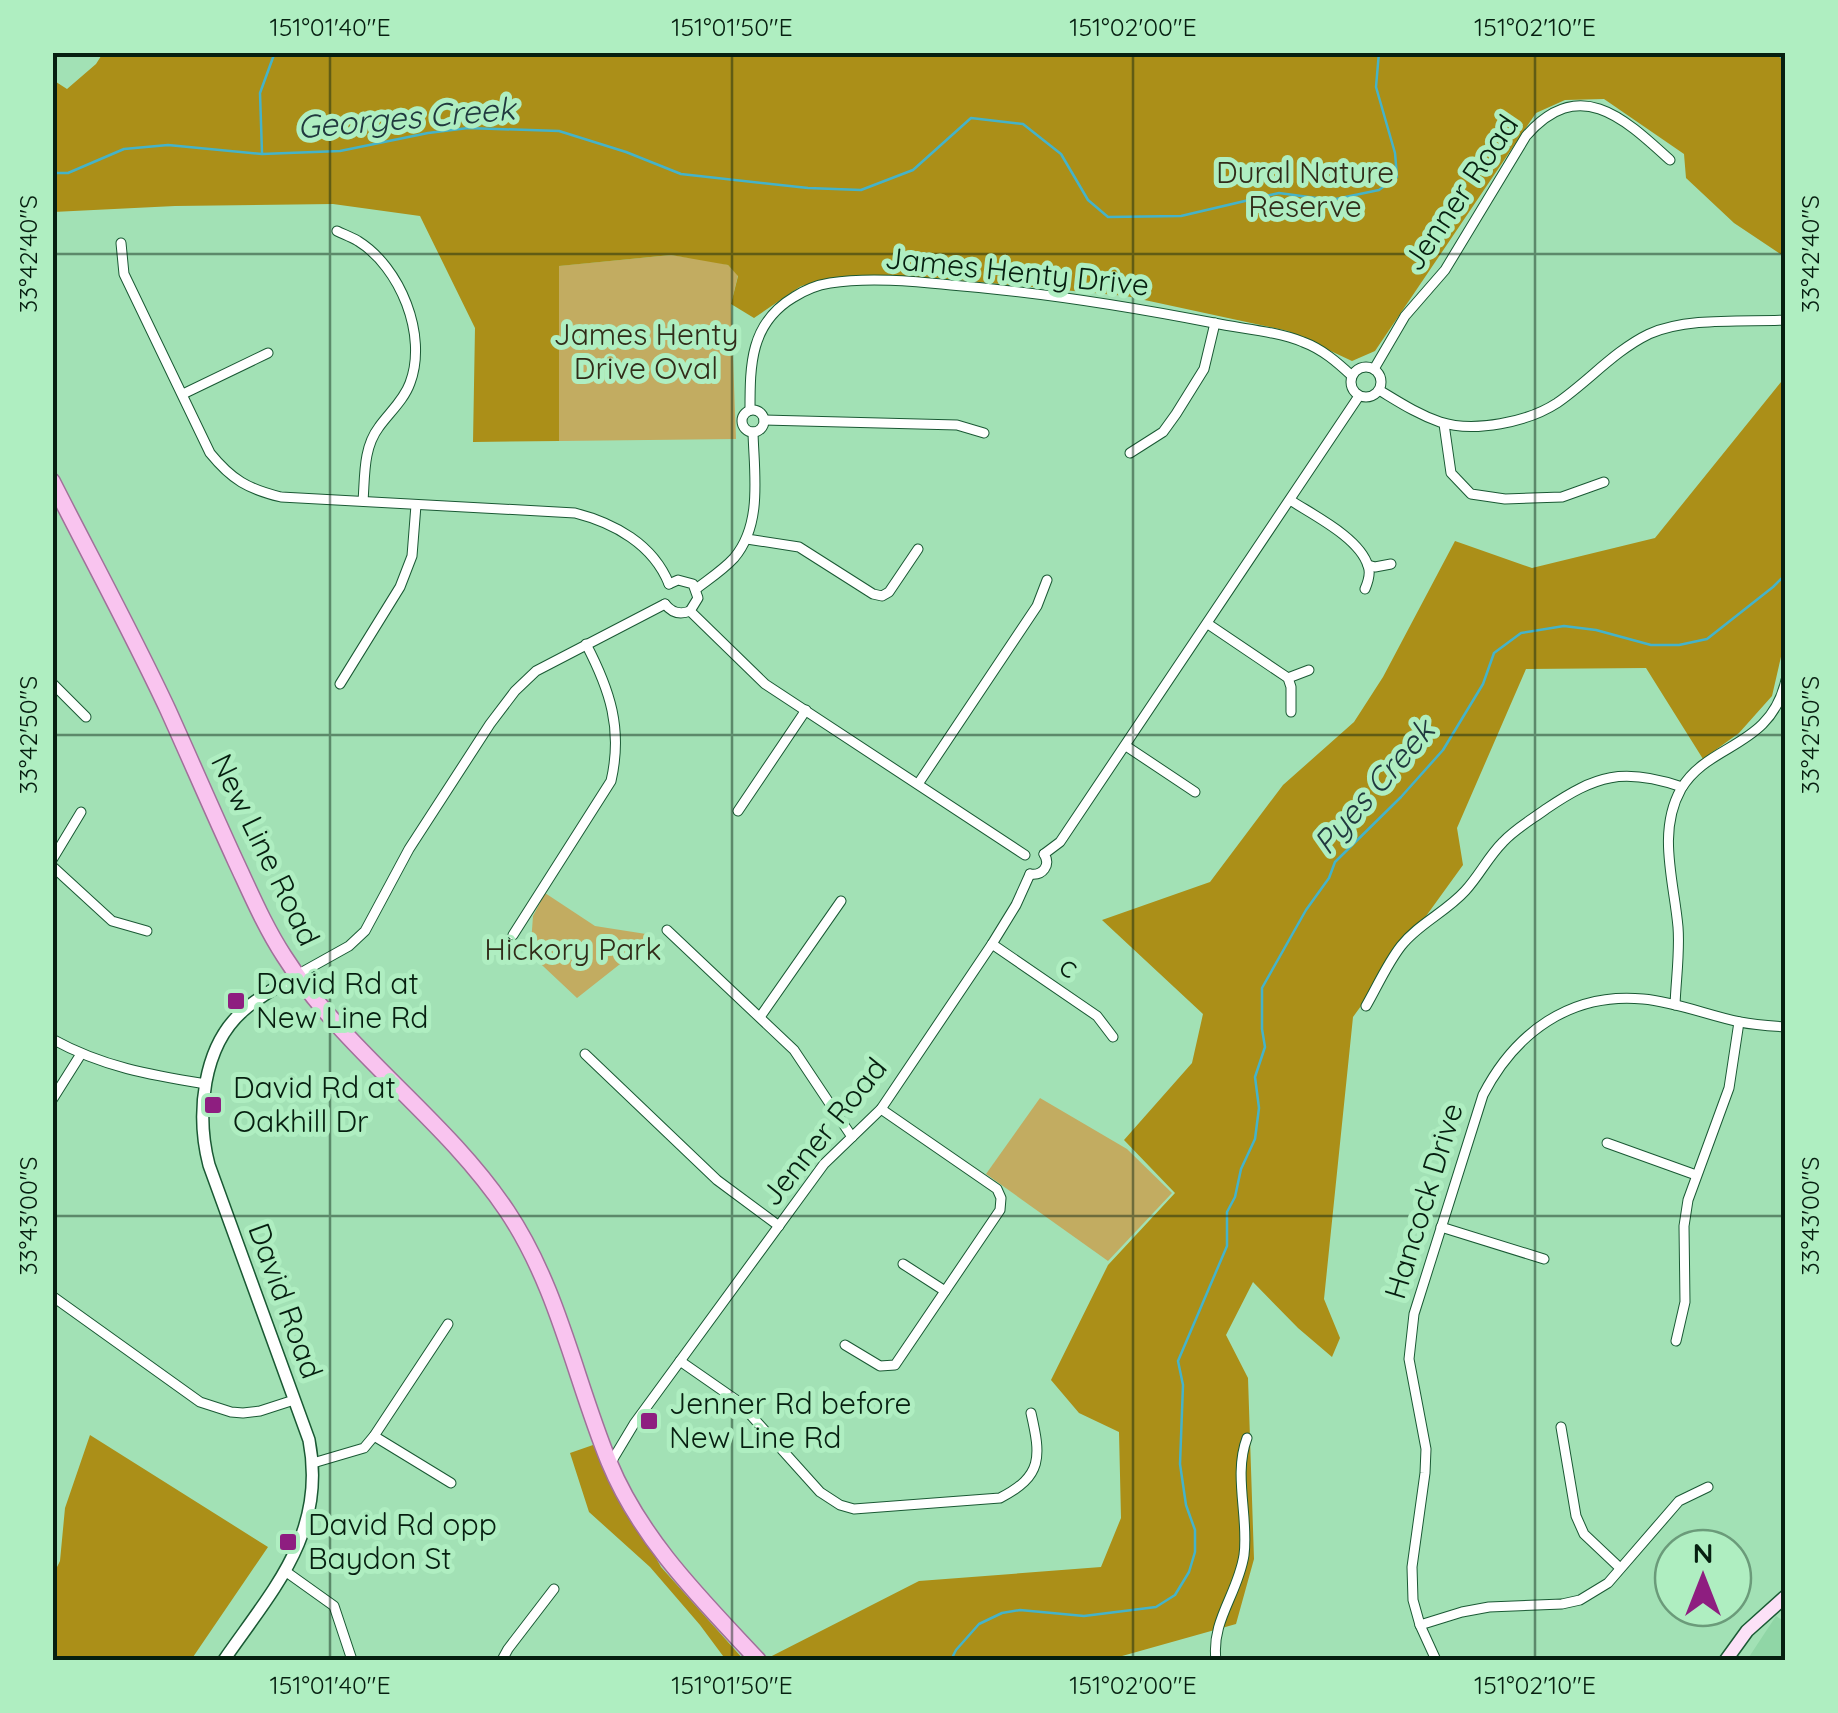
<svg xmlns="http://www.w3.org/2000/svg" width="1838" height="1713" font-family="Quicksand,sans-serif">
  <rect width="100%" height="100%" fill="#a2e1b5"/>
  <!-- built -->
  <polygon fill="#90d6a6" points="1776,1616 1782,1620 1785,1618 1785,1660 1747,1660"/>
  <!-- green -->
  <g fill="#c2ac61">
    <polygon points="671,255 691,258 693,256 728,265 738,275 731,304 736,439 559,441 558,266"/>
    <polygon points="545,893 595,926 646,934 648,942 577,998 527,951 531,944 533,916"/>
    <polygon points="1040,1098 1127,1149 1172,1193 1108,1261 986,1174"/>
  </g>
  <!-- forest -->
  <g fill="#ab8f18">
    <polygon points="103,53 1785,53 1785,257 1734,223 1686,178 1684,154 1604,99 1565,100 1536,113 1375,351 1352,361 1288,331 1126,296 937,278 846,277 801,286 754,318 731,304 738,276 728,265 671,255 559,266 559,441 473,442 475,328 420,216 333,204 175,206 53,212 53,80 67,89 96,64"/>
    <polygon points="1785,377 1786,635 1772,696 1739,733 1703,759 1646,668 1526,669 1457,828 1463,865 1353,1017 1324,1299 1340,1338 1332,1357 1298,1328 1253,1282 1226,1335 1248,1378 1254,1559 1236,1624 1115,1658 1083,1660 764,1660 919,1581 1101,1567 1121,1518 1119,1432 1079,1413 1051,1380 1108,1265 1175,1193 1124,1140 1192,1063 1203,1014 1102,920 1210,882 1283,785 1354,722 1383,677 1455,541 1532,568 1655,538"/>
    <polygon points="90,1435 268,1547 191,1660 53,1660 53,1575 60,1561 65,1508"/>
    <polygon points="593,1445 661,1567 744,1660 726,1660 700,1625 650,1567 589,1512 570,1453"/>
  </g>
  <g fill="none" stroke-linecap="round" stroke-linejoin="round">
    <!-- stream -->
    <g stroke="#45b3c9" stroke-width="2.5">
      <polyline points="1775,52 1786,61"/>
      <polyline points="262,153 260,93 275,52"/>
      <polyline points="52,173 68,173 124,149 168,145 262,154 340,151 428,133 468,128 559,131 626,152 681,174 808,188 861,190 913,170 971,118 1023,124 1061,154 1088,200 1108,217 1181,216 1279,193 1331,200 1379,190 1397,177 1395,153 1376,87 1379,52"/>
      <polyline points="951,1660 956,1650 979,1624 1002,1613 1020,1610 1084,1616 1156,1607 1175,1595 1189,1572 1195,1552 1195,1530 1186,1505 1180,1464 1183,1385 1178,1361 1227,1246 1227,1212 1235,1197 1241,1169 1255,1139 1259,1108 1255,1077 1265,1047 1262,1029 1262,988 1306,910 1329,878 1335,862 1401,797 1443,750 1483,684 1494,653 1521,633 1564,626 1596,630 1651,645 1679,645 1707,639 1773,587 1786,574"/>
    </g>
    <defs>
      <g id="minor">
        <path d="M337,231C343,234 351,237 358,241C400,267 428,335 410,383C404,400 389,413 379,427C363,448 365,476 363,501"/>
        <path d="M121,243L124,274L210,453C232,480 248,489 281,497L575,513C614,523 653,544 669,584"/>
        <circle cx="1366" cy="382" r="15"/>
        <path d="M1374,369L1405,316L1445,270L1526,136C1579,75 1624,118 1670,160"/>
        <path d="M1379,390C1399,402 1417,414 1440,422C1474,433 1528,422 1557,403C1589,381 1614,351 1649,334C1687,317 1744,322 1786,320"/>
        <polyline points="183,394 268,353"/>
        <circle cx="753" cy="421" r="11"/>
        <path d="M750,410C750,365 750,323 794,297C805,290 817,285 830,283C868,277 912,281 951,285C1039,292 1127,306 1214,323C1242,329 1276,331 1303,342C1322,349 1337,362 1352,376"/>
        <polyline points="764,420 957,425 984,433"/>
        <polyline points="1444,424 1451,473 1471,494 1505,499 1562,497 1604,482"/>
        <polyline points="1130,453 1163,432 1176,414 1204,369 1215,323"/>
        <path d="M1290,500C1313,515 1360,538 1368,566C1371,573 1368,582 1365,589"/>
        <polyline points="747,539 799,547 873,594 882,596 889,592 918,549"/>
        <polyline points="1368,565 1375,567 1391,564"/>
        <polyline points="669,584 678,580 693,584 698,598 690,611"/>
        <path d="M696,589C709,579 723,570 734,558C763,524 754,473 753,432"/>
        <path d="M665,604C672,613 680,615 690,611"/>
        <polyline points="690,611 765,684 1025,855"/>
        <polyline points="1208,624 1288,678 1291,687 1291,712"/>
        <polyline points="1288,678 1309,670"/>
        <polyline points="52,683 86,717"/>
        <polyline points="340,684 400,587 412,556 416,505"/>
        <polyline points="1126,746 1195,792"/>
        <polyline points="918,784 1037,606 1047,580"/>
        <polyline points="738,811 806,710"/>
        <polyline points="1044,854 1060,842 1359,396"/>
        <polyline points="52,860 81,812"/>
        <polyline points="52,866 112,921 147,931"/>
        <path d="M1030,874C1043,876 1051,865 1044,854"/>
        <polyline points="667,930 794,1050 852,1137"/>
        <path d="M513,935L611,781C623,729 610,690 586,644"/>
        <polyline points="992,944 1097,1016 1113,1037"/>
        <polyline points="297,975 349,946 365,931 409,849 490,724 515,691 536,671 665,604"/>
        <path d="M1675,1005C1676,979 1680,952 1678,927C1674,881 1657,832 1681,789C1709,742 1770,749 1786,680"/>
        <path d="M1366,1006C1377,987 1387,964 1401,946C1418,924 1446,912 1465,891C1479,876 1488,857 1503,842C1515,829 1531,820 1546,809C1596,775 1623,767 1682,787"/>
        <polyline points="760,1017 841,901"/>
        <path d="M52,1039C103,1067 150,1075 206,1084"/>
        <polyline points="585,1054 717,1180 779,1226"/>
        <polyline points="52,1100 81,1054"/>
        <polyline points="1607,1143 1696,1175"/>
        <polyline points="1441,1227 1544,1259"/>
        <polyline points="903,1264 945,1291"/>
        <polyline points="52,1296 200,1402 231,1412 243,1413 260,1411 294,1400"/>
        <polyline points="1676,1341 1685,1302 1684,1226 1688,1200 1729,1088 1739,1022"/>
        <polyline points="845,1345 880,1366 895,1365 1000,1210 1001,1198 997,1189 881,1109"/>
        <path d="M680,1361L739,1402L820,1492L840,1505L854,1509L1000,1498C1043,1476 1041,1457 1031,1413"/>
        <polyline points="1561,1427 1576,1516 1584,1534 1620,1568"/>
        <polyline points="374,1436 451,1483"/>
        <polyline points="313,1463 364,1448 374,1436 448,1324"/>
        <polyline points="610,1464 634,1424 824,1164 881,1109 992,944 1016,905 1030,874"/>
        <polyline points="285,1571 334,1606 352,1660"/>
        <polyline points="1420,1625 1462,1612 1489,1607 1562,1604 1580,1600 1608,1583 1679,1501 1708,1487"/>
        <polyline points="502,1660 508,1649 554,1589"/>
        <path d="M1216,1660C1211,1620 1238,1594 1244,1555C1249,1517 1233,1475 1247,1438"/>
        <path d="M1436,1660L1420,1625L1413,1600L1412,1567L1425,1473L1426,1449L1409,1359L1414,1314L1483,1095C1515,1033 1570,992 1643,999C1676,1002 1707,1015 1740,1022C1755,1025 1770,1026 1786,1027"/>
      </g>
      <path id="tertiary" d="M224,1660C273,1589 327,1533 309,1440L209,1165C196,1115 202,1046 244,1010C260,996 279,986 297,975"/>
      <polyline id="secondary" points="1726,1660 1747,1631 1786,1596"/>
      <path id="primary" d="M52,481C91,558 132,633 168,710C191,761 213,812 236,862C251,894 265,927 284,956C345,1052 444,1117 507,1211C558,1287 575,1379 609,1462C641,1540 702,1600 758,1660"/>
    </defs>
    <!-- minor casing -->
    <use href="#minor" stroke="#1a5934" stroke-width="11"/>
    <!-- tertiary casing -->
    <use href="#tertiary" stroke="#1a5934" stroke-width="14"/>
    <!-- secondary casing -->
    <use href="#secondary" stroke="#1a5934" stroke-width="15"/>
    <!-- primary casing -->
    <use href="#primary" stroke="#a1709a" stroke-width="18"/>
    <!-- minor -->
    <use href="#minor" stroke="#fff" stroke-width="9"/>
    <!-- tertiary -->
    <use href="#tertiary" stroke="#fff" stroke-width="11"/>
    <!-- secondary -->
    <use href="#secondary" stroke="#fce1f7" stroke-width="12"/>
    <!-- primary -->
    <use href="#primary" stroke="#f9c4ef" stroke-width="15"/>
  </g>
  <!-- ticks -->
  <path fill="none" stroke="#061f10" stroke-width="2.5" stroke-opacity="0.45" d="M330,52V1660M732,52V1660M1133,52V1660M1535,52V1660M52,254H1786M52,735H1786M52,1216H1786"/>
  <!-- markers -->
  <g fill="#8e1e80" stroke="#afeec1" stroke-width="4">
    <rect x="226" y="991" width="20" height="20" rx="5"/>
    <rect x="203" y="1095" width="20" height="20" rx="5"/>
    <rect x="639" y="1411" width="20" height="20" rx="5"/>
    <rect x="278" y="1532" width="20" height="20" rx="5"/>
  </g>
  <g text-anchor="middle" stroke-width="10" stroke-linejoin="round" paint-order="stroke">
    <!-- park labels -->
    <g font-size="30" fill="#312c19" stroke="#afeec1">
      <text x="1305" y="183">Dural Nature<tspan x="1305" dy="34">Reserve</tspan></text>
      <text x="646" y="345">James Henty<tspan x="646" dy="34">Drive Oval</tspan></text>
      <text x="573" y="960">Hickory Park</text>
    </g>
    <!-- street labels -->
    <g font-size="30" fill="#061f10" stroke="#afeec1">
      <text transform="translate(1461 193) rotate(-56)" y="10">Jenner Road</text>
      <text transform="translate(1017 272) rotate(6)" y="10">James Henty Drive</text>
      <text transform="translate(265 850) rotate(64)" y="10">New Line Road</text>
      <text transform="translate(1069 967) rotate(34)" y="10">c</text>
      <text transform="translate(824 1132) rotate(-51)" y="10">Jenner Road</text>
      <text transform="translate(1424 1201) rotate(-73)" y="10">Hancock Drive</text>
      <text transform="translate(285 1301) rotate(70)" y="10">David Road</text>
    </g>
    <!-- poi labels -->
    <g font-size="30" fill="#061f10" stroke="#afeec1" text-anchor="start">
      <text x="256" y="994">David Rd at<tspan x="256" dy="34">New Line Rd</tspan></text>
      <text x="233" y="1098">David Rd at<tspan x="233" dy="34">Oakhill Dr</tspan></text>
      <text x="669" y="1414">Jenner Rd before<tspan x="669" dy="34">New Line Rd</tspan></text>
      <text x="308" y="1535">David Rd opp<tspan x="308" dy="34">Baydon St</tspan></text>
    </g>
    <!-- water labels -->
    <g font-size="32" font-style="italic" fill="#20393e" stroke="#afeec1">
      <text transform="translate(406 118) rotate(-5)" y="11">Georges Creek</text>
      <text transform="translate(1374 787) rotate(-49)" y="11">Pyes Creek</text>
    </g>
  </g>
  <!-- border -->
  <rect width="1838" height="1713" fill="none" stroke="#afeec1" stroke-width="110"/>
  <!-- north arrow -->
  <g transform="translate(1703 1578)"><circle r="48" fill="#afeec1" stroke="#6b9b7a" stroke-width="2.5"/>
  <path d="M0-8L18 38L0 25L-18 38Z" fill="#8e1e80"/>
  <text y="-15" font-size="28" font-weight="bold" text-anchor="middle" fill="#061f10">N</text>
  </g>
  <rect x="55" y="55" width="1728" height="1603" fill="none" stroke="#061f10" stroke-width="4"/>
  <g font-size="25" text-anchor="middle" fill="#061f10">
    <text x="330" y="36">151°01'40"E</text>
    <text x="732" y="36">151°01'50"E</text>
    <text x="1133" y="36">151°02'00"E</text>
    <text x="1535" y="36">151°02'10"E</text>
    <text transform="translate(28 254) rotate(-90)" y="9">33°42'40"S</text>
    <text transform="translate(1810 254) rotate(-90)" y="9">33°42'40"S</text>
    <text transform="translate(28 735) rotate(-90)" y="9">33°42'50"S</text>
    <text transform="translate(1810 735) rotate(-90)" y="9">33°42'50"S</text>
    <text transform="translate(28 1216) rotate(-90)" y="9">33°43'00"S</text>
    <text transform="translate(1810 1216) rotate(-90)" y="9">33°43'00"S</text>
    <text x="330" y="1694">151°01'40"E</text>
    <text x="732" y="1694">151°01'50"E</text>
    <text x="1133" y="1694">151°02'00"E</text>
    <text x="1535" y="1694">151°02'10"E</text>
  </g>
</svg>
